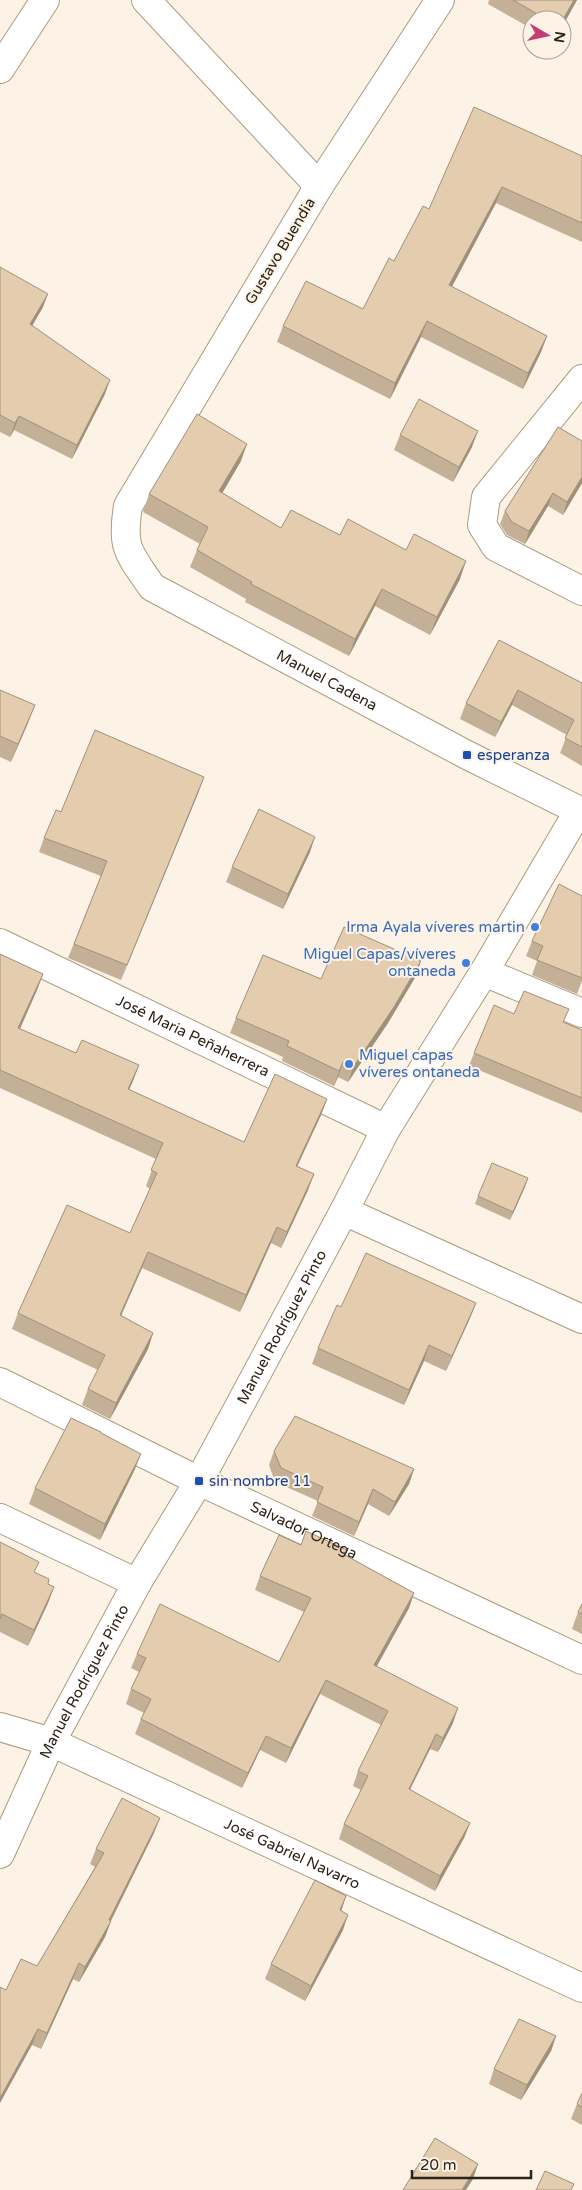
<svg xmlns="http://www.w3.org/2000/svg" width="582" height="2190" font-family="'Varela Round',sans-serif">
  <rect width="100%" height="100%" fill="#fcf3e6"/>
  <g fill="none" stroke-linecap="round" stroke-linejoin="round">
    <defs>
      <g id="minor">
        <polyline points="146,0 319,186"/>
        <path id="s1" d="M440,0L319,186L128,506C121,549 129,553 152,587L467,755L582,812"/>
        <polyline points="0,69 45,0"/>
        <polyline points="582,379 486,497 482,525 496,547 582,591"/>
        <path id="s2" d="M0,943L386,1129"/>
        <polyline points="484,972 582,1013"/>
        <polyline points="344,1211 582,1319"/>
        <path id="s3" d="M0,1382L199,1481L582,1660"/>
        <polyline points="0,1518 137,1583"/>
        <path id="s4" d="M0,1727L51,1742L582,1988"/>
        <path id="s5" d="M0,1854L51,1742L137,1583L199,1481L344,1211L386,1129L484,972L579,810"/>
      </g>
    </defs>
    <!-- minor casing -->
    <use href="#minor" stroke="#af997c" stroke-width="30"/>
    <!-- minor -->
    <use href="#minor" stroke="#fff" stroke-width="28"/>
  </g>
  <!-- wall -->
  <g fill="#c4b096">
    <polygon points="489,0 577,0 562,27 562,20 532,20 532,29 488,4"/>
    <polygon points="582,156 582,242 496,203 451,287 547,336 541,352 523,389 421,337 390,399 277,342 283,326 363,309 394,261 429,209"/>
    <polygon points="0,267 43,307 32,326 105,394 72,459 14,430 10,437 0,432"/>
    <polygon points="558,427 582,483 563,515 548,506 525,544 507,535 500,524 505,511"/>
    <polygon points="400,435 472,447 453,482 394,450"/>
    <polygon points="241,461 222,493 281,528 340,535 460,579 430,635 375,606 349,656 245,602 246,599 190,567 197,550 200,544 143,512 149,494"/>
    <polygon points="499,640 582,683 582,766 560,753 567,735 512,705 495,737 460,719 466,703"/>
    <polygon points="0,690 28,723 11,762 0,757"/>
    <polygon points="199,791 121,980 68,958 101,876 39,852 44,838 61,812"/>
    <polygon points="310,852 283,909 226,882 232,867"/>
    <polygon points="582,896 582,981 577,994 532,975 537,961 526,956 532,941"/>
    <polygon points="0,954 43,974 37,990 20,1029 76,1053 139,1065 129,1090 244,1142 327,1099 321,1115 297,1166 314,1174 308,1190 281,1248 271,1243 240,1312 142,1268 121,1316 153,1333 148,1349 110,1419 82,1405 88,1389 98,1370 12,1329 18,1313 130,1233 150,1189 146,1186 156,1159 0,1088"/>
    <polygon points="416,976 388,1023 348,1082 338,1077 334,1086 282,1061 283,1057 230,1033 236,1018 321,979"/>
    <polygon points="514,1014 564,1022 582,1030 582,1113 469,1066 474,1053"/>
    <polygon points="525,1187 510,1220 475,1204 478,1196"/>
    <polygon points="476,1303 470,1318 446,1371 424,1361 404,1405 312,1364 318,1348 341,1307"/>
    <polygon points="101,1434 135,1469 100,1540 29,1504 35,1488"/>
    <polygon points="274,1451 414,1469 409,1484 389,1516 368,1504 354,1536 312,1516 318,1501 275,1482 269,1465"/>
    <polygon points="0,1542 48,1584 54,1587 48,1603 28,1646 0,1632"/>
    <polygon points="301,1545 345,1555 414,1593 409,1608 377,1666 453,1723 438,1752 430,1749 410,1790 470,1823 464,1838 435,1891 339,1839 344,1824 361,1790 353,1786 358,1771 381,1725 320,1694 286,1763 260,1750 242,1788 135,1734 141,1719 144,1713 126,1704 131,1689 139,1672 131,1668 137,1654 279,1662 304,1612 255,1590 260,1576"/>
    <polygon points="582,1604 582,1634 572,1629 578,1612"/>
    <polygon points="154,1833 111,1921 105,1937 79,1982 73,1979 41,2049 32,2045 6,1990 37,1966 95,1867 90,1864 96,1849"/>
    <polygon points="341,1911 343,1930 305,2001 265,1979 271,1964"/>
    <polygon points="556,2036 551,2051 521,2100 489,2084 494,2069"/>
    <polygon points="582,2093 582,2125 571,2119 577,2104"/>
  </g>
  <!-- shaded-wall -->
  <g fill="#a0907a">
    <polygon points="574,0 577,0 562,27 562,21"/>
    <polygon points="502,187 496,203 444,302 449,285"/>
    <polygon points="48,294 43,307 25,338 30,324"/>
    <polygon points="427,321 421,337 390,399 395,383"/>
    <polygon points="547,336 541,352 523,389 528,373"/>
    <polygon points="110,380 105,394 72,459 77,445"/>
    <polygon points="19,416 14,430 10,437 15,423"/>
    <polygon points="478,431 472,447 453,482 459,467"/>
    <polygon points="247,444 241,461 213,509 219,491"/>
    <polygon points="582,477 582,483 563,515 567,502"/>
    <polygon points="553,493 548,506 525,544 529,531"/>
    <polygon points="466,561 460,579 430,635 437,617"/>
    <polygon points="382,589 375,606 349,656 355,639"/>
    <polygon points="518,690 512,705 495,737 501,722"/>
    <polygon points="35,705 28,723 11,762 18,744"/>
    <polygon points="204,777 199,791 121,980 127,965"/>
    <polygon points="315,837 310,852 283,909 288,894"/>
    <polygon points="421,961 416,976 388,1023 348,1082 354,1066"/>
    <polygon points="43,974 37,990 13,1044 18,1028"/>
    <polygon points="343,1062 338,1077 334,1086 339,1071"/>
    <polygon points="139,1065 133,1081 122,1105 128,1089"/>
    <polygon points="327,1099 321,1115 290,1182 296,1166"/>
    <polygon points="314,1174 308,1190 281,1248 287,1232"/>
    <polygon points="528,1178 525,1187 510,1220 513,1212"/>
    <polygon points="277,1227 271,1243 240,1312 246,1295"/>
    <polygon points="148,1252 142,1268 114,1331 120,1315"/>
    <polygon points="476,1303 470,1318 446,1371 452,1356"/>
    <polygon points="153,1333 148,1349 110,1419 116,1403"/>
    <polygon points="429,1345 424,1361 404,1405 409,1390"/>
    <polygon points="141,1454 135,1469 100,1540 105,1524"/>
    <polygon points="414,1469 409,1484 389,1516 395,1502"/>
    <polygon points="373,1489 368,1504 354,1536 359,1522"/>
    <polygon points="54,1587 48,1603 28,1646 34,1630"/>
    <polygon points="414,1593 409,1608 369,1680 374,1665"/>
    <polygon points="326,1680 320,1694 286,1763 291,1748"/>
    <polygon points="458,1708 453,1723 438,1752 443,1738"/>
    <polygon points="436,1734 430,1749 403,1803 409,1789"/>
    <polygon points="266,1736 260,1750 242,1788 248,1773"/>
    <polygon points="160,1818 154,1833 107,1928 111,1921 105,1937 79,1982 85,1967"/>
    <polygon points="470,1823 464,1838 435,1891 440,1876"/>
    <polygon points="346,1896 341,1912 340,1910"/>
    <polygon points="348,1915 343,1930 305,2001 311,1986"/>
    <polygon points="79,1963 73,1979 41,2049 47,2033"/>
    <polygon points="38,2029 32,2045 0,2103 0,2098"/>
    <polygon points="556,2036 551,2051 521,2100 527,2085"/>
    <polygon points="478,2164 473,2179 466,2190 462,2190"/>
  </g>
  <!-- building -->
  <g fill="#e4cdae" stroke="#a0907a">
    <polygon points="513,0 574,0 562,21 562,20 548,20"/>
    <polygon points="474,107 582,156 582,223 502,187 449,285 547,336 528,373 427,321 395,383 283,326 306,281 363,309 389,258 394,261 423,206 429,209"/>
    <polygon points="0,267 48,294 30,324 110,380 77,445 19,416 15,423 0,415"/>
    <polygon points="419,399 478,431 459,467 400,435"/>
    <polygon points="197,414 247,444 219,491 281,528 291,510 340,535 348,519 406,550 414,534 466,561 437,617 382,589 355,639 251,584 252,582 197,550 208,527 149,494"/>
    <polygon points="558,427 582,441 582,477 567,502 553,493 529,531 512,522 505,511"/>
    <polygon points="499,640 582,683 582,747 565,738 574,720 518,690 501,722 466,703"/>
    <polygon points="0,690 35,705 18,744 0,736"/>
    <polygon points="95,730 204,777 127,965 74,944 107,861 44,838 56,810 61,812"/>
    <polygon points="259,809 315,837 288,894 232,867"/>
    <polygon points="559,884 582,896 582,978 537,960 543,946 532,941"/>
    <polygon points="344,927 421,961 394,1007 354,1066 343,1062 339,1071 287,1046 289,1041 236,1018 263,955 321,979"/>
    <polygon points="0,954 43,974 18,1028 76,1053 82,1040 139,1065 128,1089 244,1142 275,1074 327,1099 296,1166 314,1174 287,1232 277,1227 246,1295 148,1252 120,1315 153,1333 116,1403 88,1389 105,1355 18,1313 67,1205 130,1233 157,1173 151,1170 163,1143 0,1070"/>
    <polygon points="524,991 569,1009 563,1022 582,1030 582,1098 474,1053 494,1005 514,1014"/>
    <polygon points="492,1163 528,1178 513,1212 478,1196"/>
    <polygon points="366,1253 476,1303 452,1356 429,1345 409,1390 318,1348 337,1305 341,1307"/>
    <polygon points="295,1416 414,1469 395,1502 373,1489 359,1522 317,1502 323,1487 281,1468 274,1451"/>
    <polygon points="71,1418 101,1432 101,1433 141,1454 105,1524 35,1488"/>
    <polygon points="306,1531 347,1550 345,1555 414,1593 374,1665 458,1708 443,1738 436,1734 409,1789 470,1823 440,1876 344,1824 368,1776 358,1771 388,1711 326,1680 291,1748 266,1736 248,1773 141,1719 151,1699 131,1689 146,1658 137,1654 160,1604 279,1662 311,1598 260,1576 279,1535 301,1545"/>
    <polygon points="0,1542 39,1562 34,1572 49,1579 48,1584 54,1587 34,1630 2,1614 0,1619"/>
    <polygon points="582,1604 582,1614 578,1612"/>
    <polygon points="122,1798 160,1818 109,1920 111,1921 85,1967 79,1963 47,2033 38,2029 0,2098 0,1987 6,1990 21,1959 37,1966 104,1853 96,1849"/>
    <polygon points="315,1880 346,1896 340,1910 348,1915 311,1986 271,1964"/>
    <polygon points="519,2019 556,2036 527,2085 494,2069"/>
    <polygon points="582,2093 582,2107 577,2104"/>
    <polygon points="435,2138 478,2164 462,2190 403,2190"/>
    <polygon points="545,2171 574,2184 571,2190 536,2190"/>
  </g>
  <!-- markers -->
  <g fill="#1a4fb4" stroke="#fcf3e6" stroke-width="2">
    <rect x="462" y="750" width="10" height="10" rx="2.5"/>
    <rect x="194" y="1476" width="10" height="10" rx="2.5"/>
  </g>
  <g fill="#3f7fe0" stroke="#fcf3e6" stroke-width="2">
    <circle cx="535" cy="927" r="5"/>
    <circle cx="466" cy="963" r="5"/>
    <circle cx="349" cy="1064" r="5"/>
  </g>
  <g text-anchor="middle" stroke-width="4" stroke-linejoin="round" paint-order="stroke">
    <!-- street labels -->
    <g font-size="15" fill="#2d2419" stroke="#fcf3e6">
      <text transform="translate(280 251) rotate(-59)" y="5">Gustavo Buendia</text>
      <text dy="5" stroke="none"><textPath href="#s1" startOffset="881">Manuel Cadena</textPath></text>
      <text dy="5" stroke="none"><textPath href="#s2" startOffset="214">José Maria Peñaherrera</textPath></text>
      <text dy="5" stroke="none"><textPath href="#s5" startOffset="598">Manuel Rodríguez Pinto</textPath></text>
      <text dy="5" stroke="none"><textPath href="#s3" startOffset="338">Salvador Ortega</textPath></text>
      <text dy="5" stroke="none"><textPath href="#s5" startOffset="192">Manuel Rodríguez Pinto</textPath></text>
      <text dy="5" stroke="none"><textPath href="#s4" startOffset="319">José Gabriel Navarro</textPath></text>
    </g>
    <!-- transit labels -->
    <g font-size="15" fill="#164399" stroke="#fcf3e6" text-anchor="start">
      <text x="477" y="760">esperanza</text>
      <text x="209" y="1486">sin nombre 11</text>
    </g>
    <!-- shop labels -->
    <g font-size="15" fill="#366cbe" stroke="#fcf3e6" text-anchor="end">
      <text x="525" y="932">Irma Ayala víveres martin</text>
      <text x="456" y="959">Miguel Capas/víveres<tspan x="456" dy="17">ontaneda</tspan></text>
      <text x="359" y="1060" text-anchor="start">Miguel capas<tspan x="359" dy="17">víveres ontaneda</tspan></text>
    </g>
  </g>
  <!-- north arrow -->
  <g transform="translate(547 35) rotate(99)"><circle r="24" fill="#fcf3e6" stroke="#a9a094"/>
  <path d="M0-4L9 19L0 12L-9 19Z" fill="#c63b71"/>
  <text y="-8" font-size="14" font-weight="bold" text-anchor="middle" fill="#2d2419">N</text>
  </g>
  <!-- scale -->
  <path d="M412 2170v8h119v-8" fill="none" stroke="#2d2419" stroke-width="2.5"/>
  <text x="420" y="2170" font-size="15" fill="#2d2419" stroke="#fcf3e6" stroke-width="4" paint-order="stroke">20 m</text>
</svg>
